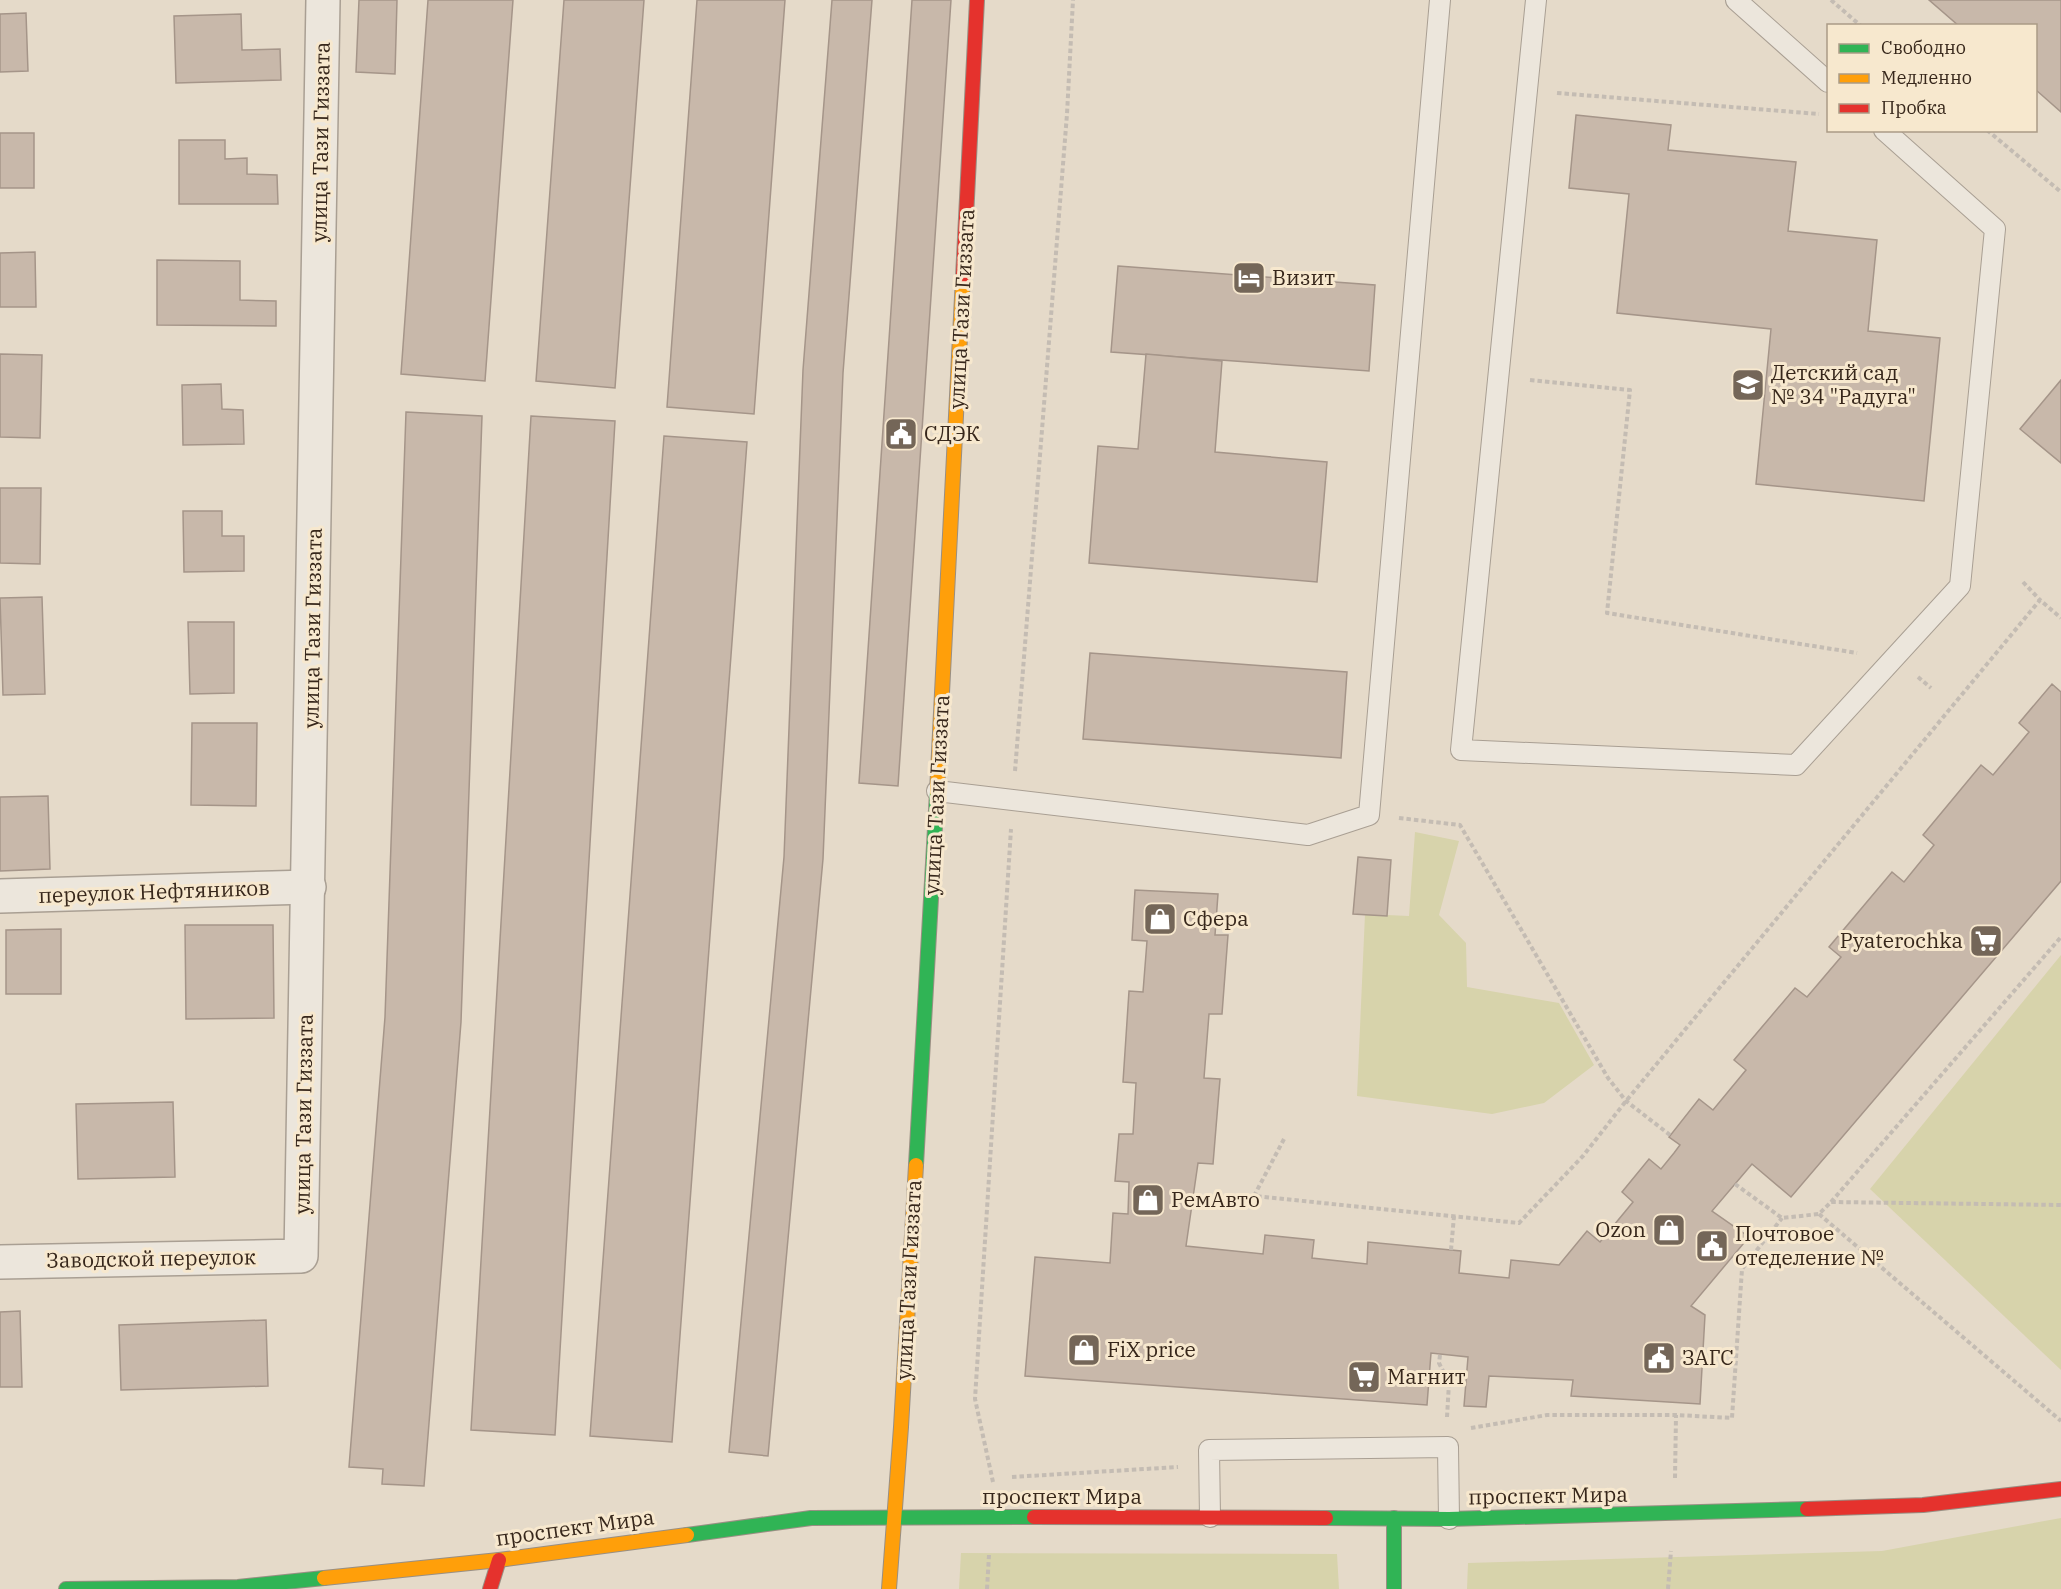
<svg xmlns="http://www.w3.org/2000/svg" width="2061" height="1589" font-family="'IBM Plex Serif',serif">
  <rect width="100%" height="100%" fill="#e5dac9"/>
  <!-- green -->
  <g fill="#d7d3ab">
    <polygon points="1415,832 1459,841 1439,915 1466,943 1467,987 1559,1003 1594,1065 1544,1103 1492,1114 1357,1096 1365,914 1409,916"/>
    <polygon points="2061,955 2061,1370 1870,1189"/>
    <polygon points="2061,1518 2061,1589 1467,1589 1468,1563 1882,1551"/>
    <polygon points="961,1553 1337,1554 1339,1589 959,1589"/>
  </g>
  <!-- building -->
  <g fill="#c8b8aa" stroke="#a59589" stroke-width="1.5">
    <polygon points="359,0 397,0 395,74 356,72"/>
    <polygon points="428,0 513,0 485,381 401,374"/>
    <polygon points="564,0 644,0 615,388 536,381"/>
    <polygon points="697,0 785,0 754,414 667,407"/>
    <polygon points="832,0 872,0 843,373 823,859 768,1456 729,1452 784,857 803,370"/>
    <polygon points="912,0 951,0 898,786 859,783"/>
    <polygon points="1929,0 2061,0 2061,112 2036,90 2036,26 1959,26"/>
    <polygon points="26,13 28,71 0,72 0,14"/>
    <polygon points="241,14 242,50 280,49 281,80 176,83 174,16"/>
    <polygon points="1576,115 1671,125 1668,150 1796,162 1788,231 1877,240 1868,331 1940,338 1924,501 1756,484 1771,329 1617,313 1629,194 1569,188"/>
    <rect x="0" y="133" width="34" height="55"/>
    <polygon points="179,140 225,140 225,159 247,158 247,174 277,175 278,204 179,204"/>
    <polygon points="35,252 36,307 0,307 0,253"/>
    <polygon points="157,260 240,261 240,300 276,301 276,326 157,325"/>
    <polygon points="1118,266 1375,285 1369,371 1111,352"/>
    <polygon points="0,354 42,355 40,438 0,437"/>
    <polygon points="1146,354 1222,361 1215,452 1327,462 1317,582 1089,563 1098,446 1138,449"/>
    <polygon points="2061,380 2061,463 2020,429"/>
    <polygon points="221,384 222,409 243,410 244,444 183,445 182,385"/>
    <polygon points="406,412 482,416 461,1022 424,1486 382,1484 383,1469 349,1467 385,1017"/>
    <polygon points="531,416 615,421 555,1435 471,1430"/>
    <polygon points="664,436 747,442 672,1442 590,1436"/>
    <polygon points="0,488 41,488 40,564 0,563"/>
    <polygon points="183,511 222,511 222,536 244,536 244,571 184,572"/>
    <polygon points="42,597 45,694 3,695 0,598"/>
    <polygon points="188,622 234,622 234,693 190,694"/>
    <polygon points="1090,653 1347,672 1341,758 1083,739"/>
    <polygon points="2052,684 2061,692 2061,881 1791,1197 1752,1164 1712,1211 1749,1237 1691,1306 1705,1315 1700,1404 1571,1396 1573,1380 1489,1376 1486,1407 1464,1406 1468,1357 1431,1353 1427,1405 1025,1376 1035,1257 1110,1263 1113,1213 1128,1214 1129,1182 1115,1181 1119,1134 1133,1134 1136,1083 1123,1082 1129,991 1143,992 1147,941 1132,940 1135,890 1218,894 1215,935 1228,935 1222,1014 1209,1014 1204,1078 1220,1079 1213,1164 1198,1163 1186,1246 1263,1254 1265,1235 1314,1240 1312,1258 1367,1264 1368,1242 1451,1250 1461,1251 1459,1273 1509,1278 1511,1260 1559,1265 1587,1231 1600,1242 1633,1202 1622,1192 1649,1159 1661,1169 1674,1153 1680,1145 1669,1137 1699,1099 1713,1110 1746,1070 1734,1060 1795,988 1807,997 1841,957 1829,947 1892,872 1904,882 1934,845 1923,835 1981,765 1993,775 2029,732 2019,723"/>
    <polygon points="192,723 257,723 256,806 191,805"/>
    <polygon points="48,796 50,869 0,871 0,797"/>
    <polygon points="1358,857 1391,860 1387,916 1353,914"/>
    <polygon points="185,925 273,925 274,1018 186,1019"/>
    <polygon points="61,929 61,994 6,994 6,930"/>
    <polygon points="173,1102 175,1177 78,1179 76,1104"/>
    <polygon points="20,1311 22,1387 0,1387 0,1312"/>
    <polygon points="266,1320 268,1386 121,1390 119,1325"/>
  </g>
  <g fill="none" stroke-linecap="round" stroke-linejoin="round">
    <defs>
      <g id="lane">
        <polyline points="1536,0 1461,750 1796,765 1960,586 1995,229 1884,130"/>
        <polyline points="1736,0 1828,82"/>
        <polyline points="937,791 1308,835 1369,815 1440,0"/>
        <polyline points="1210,1517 1209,1450 1448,1447 1449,1519"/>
      </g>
      <g id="street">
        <polyline points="0,896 309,887"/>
        <polyline points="0,1262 301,1256 323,0"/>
      </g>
      <g id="fast">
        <polyline points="916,1165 937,792"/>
        <polyline points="1326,1518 1449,1519 1807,1509"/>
        <polyline points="1394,1518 1394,1589"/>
        <polyline points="687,1535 811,1518 1034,1517"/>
        <polyline points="66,1589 238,1587 324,1578"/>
      </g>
      <g id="slow">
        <polyline points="937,792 963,277"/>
        <polyline points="324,1578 499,1560 687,1535"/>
        <polyline points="889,1589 901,1427 916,1165"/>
      </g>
      <g id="jam">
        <polyline points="963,277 977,0"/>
        <polyline points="1807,1509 1923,1505 2061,1489"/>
        <polyline points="1034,1517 1326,1518"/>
        <polyline points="490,1589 499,1560"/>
      </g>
    </defs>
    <!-- lane casing -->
    <use href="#lane" stroke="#a99f93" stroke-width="22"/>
    <!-- street casing -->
    <use href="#street" stroke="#a99f93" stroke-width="36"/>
    <!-- fast casing -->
    <use href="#fast" stroke="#998f83" stroke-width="16"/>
    <!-- slow casing -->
    <use href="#slow" stroke="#998f83" stroke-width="16"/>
    <!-- jam casing -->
    <use href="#jam" stroke="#998f83" stroke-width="16"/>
    <!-- path -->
    <g stroke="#c4bcb3" stroke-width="4" stroke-dasharray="4.5 3" stroke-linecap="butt">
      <polyline points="1831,0 1861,26"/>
      <polyline points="1557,93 1819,114"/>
      <polyline points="1987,130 2061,192"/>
      <polyline points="1530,380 1630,390 1607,613 1857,653"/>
      <polyline points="2023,582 2040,600"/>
      <polyline points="1918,677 1931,688"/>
      <polyline points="1015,771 1067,114 1073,0"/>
      <polyline points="1399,818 1460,825 1608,1078 1626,1101 1670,1135"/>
      <polyline points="1284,1139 1254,1196 1519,1223 1583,1156 1626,1101 2040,600 2061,618"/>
      <polyline points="1735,1184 1782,1218 1819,1214 1831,1202 2061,1205"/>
      <polyline points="1831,1202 2061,937"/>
      <polyline points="1819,1214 2061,1421"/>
      <polyline points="1451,1250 1454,1216"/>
      <polyline points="1440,1355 1439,1363 1449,1383 1447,1417"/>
      <polyline points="1471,1428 1547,1415 1676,1415 1732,1418 1742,1269 1782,1218"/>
      <polyline points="1012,1477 1178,1467"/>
      <polyline points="1675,1478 1676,1415"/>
      <polyline points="993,1482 975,1399 1011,829"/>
      <polyline points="987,1589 989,1555"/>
      <polyline points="1668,1589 1671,1551"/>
    </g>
    <!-- lane -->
    <use href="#lane" stroke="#ece6dc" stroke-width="20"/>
    <!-- street -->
    <use href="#street" stroke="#ece6dc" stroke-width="33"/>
    <!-- fast -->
    <use href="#fast" stroke="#30b455" stroke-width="14"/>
    <!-- slow -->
    <use href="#slow" stroke="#ff9f0a" stroke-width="14"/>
    <!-- jam -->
    <use href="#jam" stroke="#e5322d" stroke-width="14"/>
  </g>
  <!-- icons -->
  <defs>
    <symbol id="hotel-square" viewBox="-11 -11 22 22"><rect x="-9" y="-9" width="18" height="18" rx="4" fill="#746658" stroke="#f7e8ce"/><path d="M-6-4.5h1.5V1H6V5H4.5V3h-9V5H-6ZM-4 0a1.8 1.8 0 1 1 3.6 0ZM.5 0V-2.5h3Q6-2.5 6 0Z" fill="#fff"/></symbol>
    <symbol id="school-square" viewBox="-11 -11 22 22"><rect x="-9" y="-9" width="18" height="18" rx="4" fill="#746658" stroke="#f7e8ce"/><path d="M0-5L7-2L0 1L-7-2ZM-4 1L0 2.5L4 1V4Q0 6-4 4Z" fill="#fff"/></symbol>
    <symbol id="civic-square" viewBox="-11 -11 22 22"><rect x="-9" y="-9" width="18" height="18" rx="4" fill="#746658" stroke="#f7e8ce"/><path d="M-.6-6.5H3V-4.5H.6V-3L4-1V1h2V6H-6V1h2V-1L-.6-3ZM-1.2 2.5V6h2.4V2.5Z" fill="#fff"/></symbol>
    <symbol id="shop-square" viewBox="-11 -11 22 22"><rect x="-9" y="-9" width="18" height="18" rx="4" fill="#746658" stroke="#f7e8ce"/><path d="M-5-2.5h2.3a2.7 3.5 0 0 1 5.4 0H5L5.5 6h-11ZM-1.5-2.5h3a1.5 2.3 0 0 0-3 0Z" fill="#fff"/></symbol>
    <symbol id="supermarket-square" viewBox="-11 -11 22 22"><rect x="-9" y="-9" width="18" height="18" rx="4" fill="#746658" stroke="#f7e8ce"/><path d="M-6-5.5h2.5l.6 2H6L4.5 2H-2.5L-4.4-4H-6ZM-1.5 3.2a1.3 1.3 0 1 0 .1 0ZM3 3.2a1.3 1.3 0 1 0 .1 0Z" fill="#fff"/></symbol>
  </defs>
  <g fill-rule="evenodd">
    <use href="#hotel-square" x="1230" y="259" width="38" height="38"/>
    <use href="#school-square" x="1729" y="366" width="38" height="38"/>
    <use href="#civic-square" x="882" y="415" width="38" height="38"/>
    <use href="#shop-square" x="1141" y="900" width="38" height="38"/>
    <use href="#supermarket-square" x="1967" y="922" width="38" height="38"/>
    <use href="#shop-square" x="1129" y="1181" width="38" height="38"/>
    <use href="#shop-square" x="1650" y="1211" width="38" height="38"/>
    <use href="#civic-square" x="1693" y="1227" width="38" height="38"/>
    <use href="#shop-square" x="1065" y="1331" width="38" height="38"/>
    <use href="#civic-square" x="1640" y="1339" width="38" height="38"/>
    <use href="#supermarket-square" x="1345" y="1358" width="38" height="38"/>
  </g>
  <g text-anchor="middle" stroke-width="6" stroke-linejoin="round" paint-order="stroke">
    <!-- street labels -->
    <g font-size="21" fill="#37271b" stroke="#f7e8ce">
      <text transform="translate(321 142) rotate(-89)" y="7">улица Тази Гиззата</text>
      <text transform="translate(962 309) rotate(-87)" y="7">улица Тази Гиззата</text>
      <text transform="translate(313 628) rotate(-89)" y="7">улица Тази Гиззата</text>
      <text transform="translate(937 795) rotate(-87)" y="7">улица Тази Гиззата</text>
      <text transform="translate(154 892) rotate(-2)" y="7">переулок Нефтяников</text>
      <text transform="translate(304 1114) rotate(-89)" y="7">улица Тази Гиззата</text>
      <text transform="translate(151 1259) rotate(-1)" y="7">Заводской переулок</text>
      <text transform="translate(909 1280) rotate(-87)" y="7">улица Тази Гиззата</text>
      <text transform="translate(1548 1496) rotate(-1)" y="7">проспект Мира</text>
      <text x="1062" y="1504">проспект Мира</text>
      <text transform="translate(575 1528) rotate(-8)" y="7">проспект Мира</text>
    </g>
    <!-- poi labels -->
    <g font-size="21" fill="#37271b" stroke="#f7e8ce" text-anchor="start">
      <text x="1272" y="285">Визит</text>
      <text x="1771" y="380">Детский сад<tspan x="1771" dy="24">№ 34 "Радуга"</tspan></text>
      <text x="924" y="441">СДЭК</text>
      <text x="1183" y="926">Сфера</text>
      <text x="1963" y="948" text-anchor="end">Pyaterochka</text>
      <text x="1171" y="1207">РемАвто</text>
      <text x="1646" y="1237" text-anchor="end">Ozon</text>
      <text x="1735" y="1241">Почтовое<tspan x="1735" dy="24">отеделение №</tspan></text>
      <text x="1107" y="1357">FiX price</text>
      <text x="1682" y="1365">ЗАГС</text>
      <text x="1387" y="1384">Магнит</text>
    </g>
  </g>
  <!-- legend -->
  <rect x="1827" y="24" width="210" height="108" fill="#f7e8ce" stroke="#aa9b86" stroke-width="1.5"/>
  <rect x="1839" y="44" width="30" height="9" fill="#30b455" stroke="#aa9b86" stroke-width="1.5"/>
  <text x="1881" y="54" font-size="18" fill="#37271b">Свободно</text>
  <rect x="1839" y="74" width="30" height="9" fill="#ff9f0a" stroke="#aa9b86" stroke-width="1.5"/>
  <text x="1881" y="84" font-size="18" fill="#37271b">Медленно</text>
  <rect x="1839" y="104" width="30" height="9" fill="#e5322d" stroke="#aa9b86" stroke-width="1.5"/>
  <text x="1881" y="114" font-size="18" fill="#37271b">Пробка</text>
</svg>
